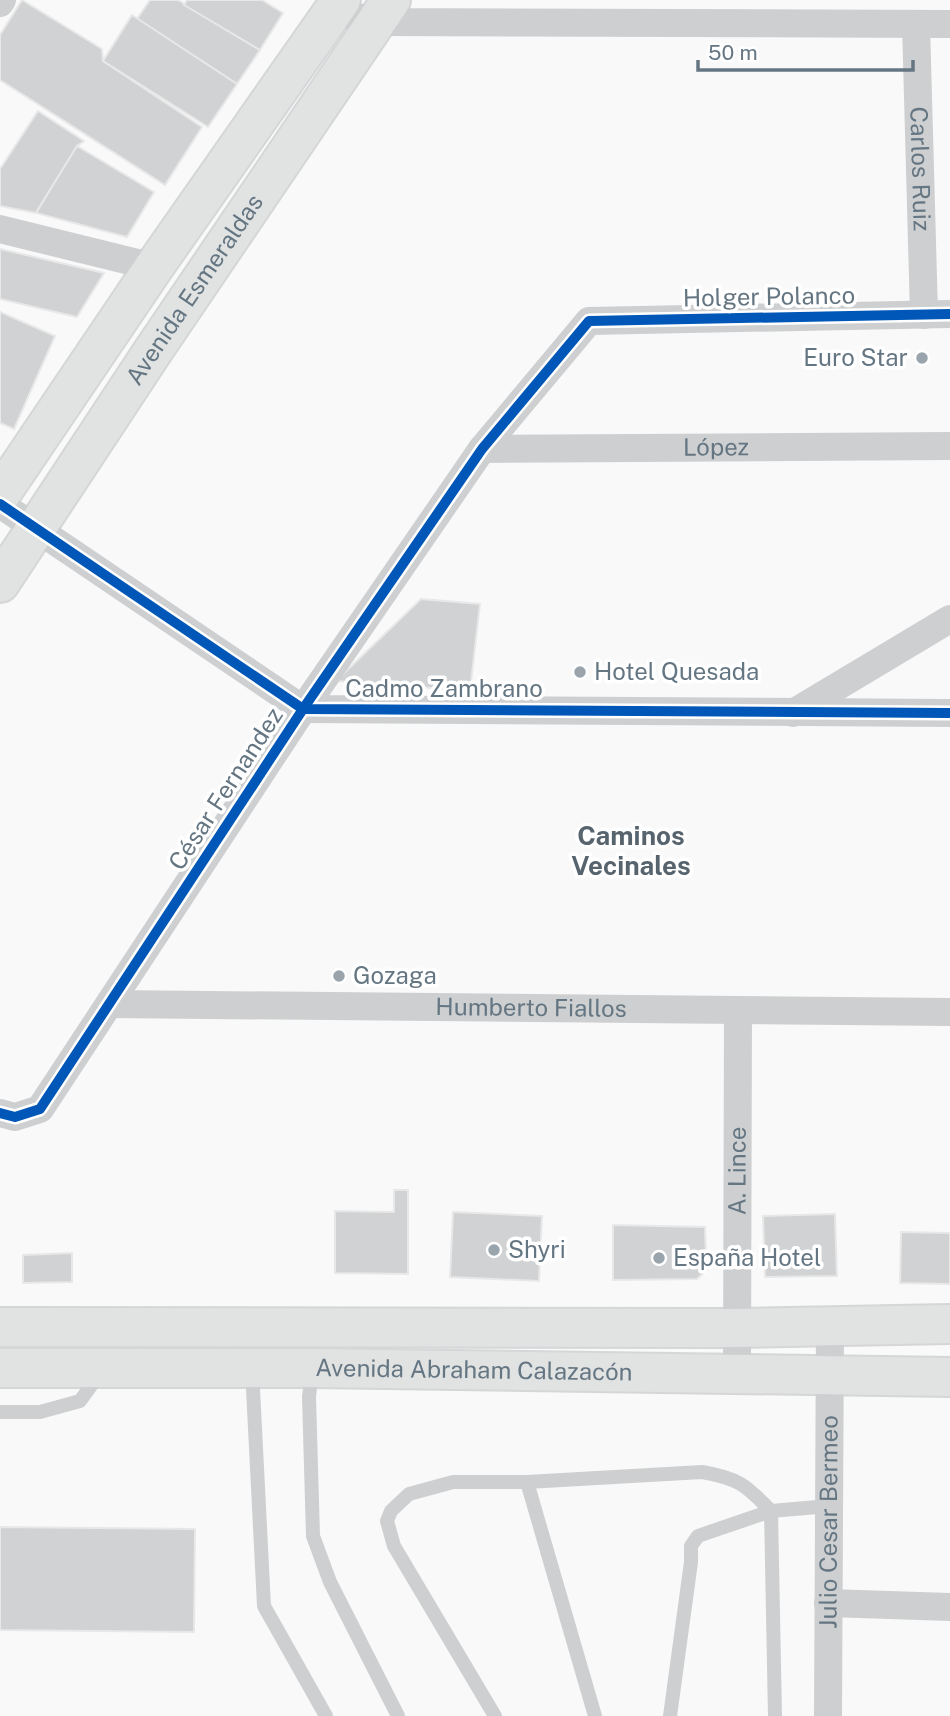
<svg xmlns="http://www.w3.org/2000/svg" width="950" height="1716" font-family="'Public Sans',sans-serif">
  <rect width="100%" height="100%" fill="#f9f9f9"/>
  <!-- building -->
  <g fill="#d0d2d3" stroke="#e8e8e8" stroke-width="2">
    <polygon points="22,0 102,49 103,61 202,127 165,185 0,80 0,35"/>
    <polygon points="150,0 178,0 260,50 237,84 137,19"/>
    <polygon points="187,0 262,0 283,13 260,50 184,5"/>
    <polygon points="132,15 237,84 208,127 103,61"/>
    <polygon points="38,111 84,141 77,146 36,213 0,206 0,169"/>
    <polygon points="77,146 154,192 127,237 36,213"/>
    <polygon points="0,249 104,273 77,317 0,299"/>
    <polygon points="0,312 55,336 14,429 0,423"/>
    <polygon points="421,599 480,604 470,691 336,681"/>
    <polygon points="394,1190 408,1190 408,1274 335,1273 335,1211 394,1212"/>
    <polygon points="453,1212 542,1216 539,1281 450,1277"/>
    <polygon points="835,1214 837,1276 765,1277 763,1216"/>
    <polygon points="613,1225 705,1227 706,1256 709,1255 710,1267 697,1279 613,1280"/>
    <polygon points="901,1232 950,1233 950,1284 900,1283"/>
    <polygon points="72,1253 72,1282 23,1283 23,1255"/>
    <polygon points="0,1527 195,1529 194,1632 0,1630"/>
  </g>
  <g fill="none" stroke-linecap="round" stroke-linejoin="round">
    <defs>
      <g id="secondary">
        <polyline points="0,1327 738,1328 950,1324"/>
        <path id="s6" d="M0,1368H312L950,1377"/>
      </g>
      <g id="primary">
        <polyline points="0,495 154,267 341,0"/>
        <path id="s7" d="M0,583L153,351L391,0"/>
      </g>
    </defs>
    <!-- secondary casing -->
    <use href="#secondary" stroke="#d5d6d7" stroke-width="42"/>
    <!-- primary casing -->
    <use href="#primary" stroke="#d5d6d7" stroke-width="42"/>
    <!-- lane -->
    <g stroke="#cecfd0" stroke-width="14">
      <polyline points="252,1369 264,1606 326,1716"/>
      <polyline points="312,1370 309,1397 313,1536 330,1582 398,1716"/>
      <polyline points="0,1412 40,1412 80,1401 101,1372"/>
      <polyline points="527,1482 595,1716"/>
      <path d="M495,1716L394,1546L387,1521L391,1511L409,1494L453,1482H527L702,1472C738,1478 746,1485 771,1511L775,1716"/>
      <polyline points="670,1716 691,1562 691,1546 698,1536 771,1511 829,1506"/>
    </g>
    <!-- street -->
    <g stroke="#cecfd0" stroke-width="28">
      <polyline points="0,3 2,0"/>
      <polyline points="334,11 377,22 950,24"/>
      <path id="s1" d="M916,24L924,315"/>
      <polyline points="0,229 154,267"/>
      <path id="s2" d="M482,449L950,446"/>
      <polyline points="0,504 303,709 950,713"/>
      <polyline points="793,713 950,619"/>
      <path id="s3" d="M111,1004L950,1012"/>
      <polyline points="0,1113 15,1117 40,1109 303,709 482,449 589,321 950,314"/>
      <path id="s4" d="M737,1374L738,1011"/>
      <polyline points="828,1603 950,1607"/>
      <path id="s5" d="M828,1716L830,1327"/>
    </g>
    <!-- secondary -->
    <use href="#secondary" stroke="#e1e2e2" stroke-width="38"/>
    <!-- primary -->
    <use href="#primary" stroke="#e1e2e2" stroke-width="38"/>
    <defs>
      <g id="cycleway">
        <polyline points="0,504 303,709 950,713"/>
        <polyline points="0,1113 15,1117 40,1109 303,709 482,449 589,321 950,314"/>
      </g>
    </defs>
    <!-- cycleway casing -->
    <use href="#cycleway" stroke="#fff" stroke-width="15"/>
    <!-- cycleway -->
    <use href="#cycleway" stroke="#0057b8" stroke-width="10"/>
  </g>
  <!-- markers -->
  <g fill="#99a4ac" stroke="#fff" stroke-width="2.5">
    <circle cx="922" cy="358" r="7"/>
    <circle cx="580" cy="672" r="7"/>
    <circle cx="339" cy="976" r="7"/>
    <circle cx="494" cy="1250" r="7"/>
    <circle cx="659" cy="1258" r="7"/>
  </g>
  <g text-anchor="middle" stroke-width="7" stroke-linejoin="round" paint-order="stroke">
    <!-- street labels -->
    <g font-size="24" fill="#657683" stroke="#fff">
      <text dy="8" stroke="none"><textPath href="#s1" startOffset="145">Carlos Ruiz</textPath></text>
      <text dy="8" stroke="none"><textPath href="#s7" startOffset="352">Avenida Esmeraldas</textPath></text>
      <text transform="translate(769 297) rotate(-1)" y="8">Holger Polanco</text>
      <text dy="8" stroke="none"><textPath href="#s2" startOffset="234">López</textPath></text>
      <text x="444" y="697">Cadmo Zambrano</text>
      <text transform="translate(226 789) rotate(-57)" y="8">César Fernandez</text>
      <text dy="8" stroke="none"><textPath href="#s3" startOffset="420">Humberto Fiallos</textPath></text>
      <text dy="8" stroke="none"><textPath href="#s4" startOffset="203">A. Lince</textPath></text>
      <text dy="8" stroke="none"><textPath href="#s6" startOffset="474">Avenida Abraham Calazacón</textPath></text>
      <text dy="8" stroke="none"><textPath href="#s5" startOffset="194">Julio Cesar Bermeo</textPath></text>
    </g>
    <!-- poi labels -->
    <g font-size="24" fill="#657683" stroke="#fff" text-anchor="start">
      <text x="908" y="366" text-anchor="end">Euro Star</text>
      <text x="594" y="680">Hotel Quesada</text>
      <text x="353" y="984">Gozaga</text>
      <text x="508" y="1258">Shyri</text>
      <text x="673" y="1266">España Hotel</text>
    </g>
    <!-- neighbourhood labels -->
    <g font-size="26" font-weight="bold" fill="#57646e" stroke="#fff">
      <text x="631" y="845">Caminos<tspan x="631" dy="30">Vecinales</tspan></text>
    </g>
  </g>
  <!-- scale -->
  <path d="M698 60v10h215v-10" fill="none" stroke="#657683" stroke-width="3.5"/>
  <text x="708" y="60" font-size="21" fill="#657683" stroke="#ffffff" stroke-width="5" paint-order="stroke">50 m</text>
</svg>
